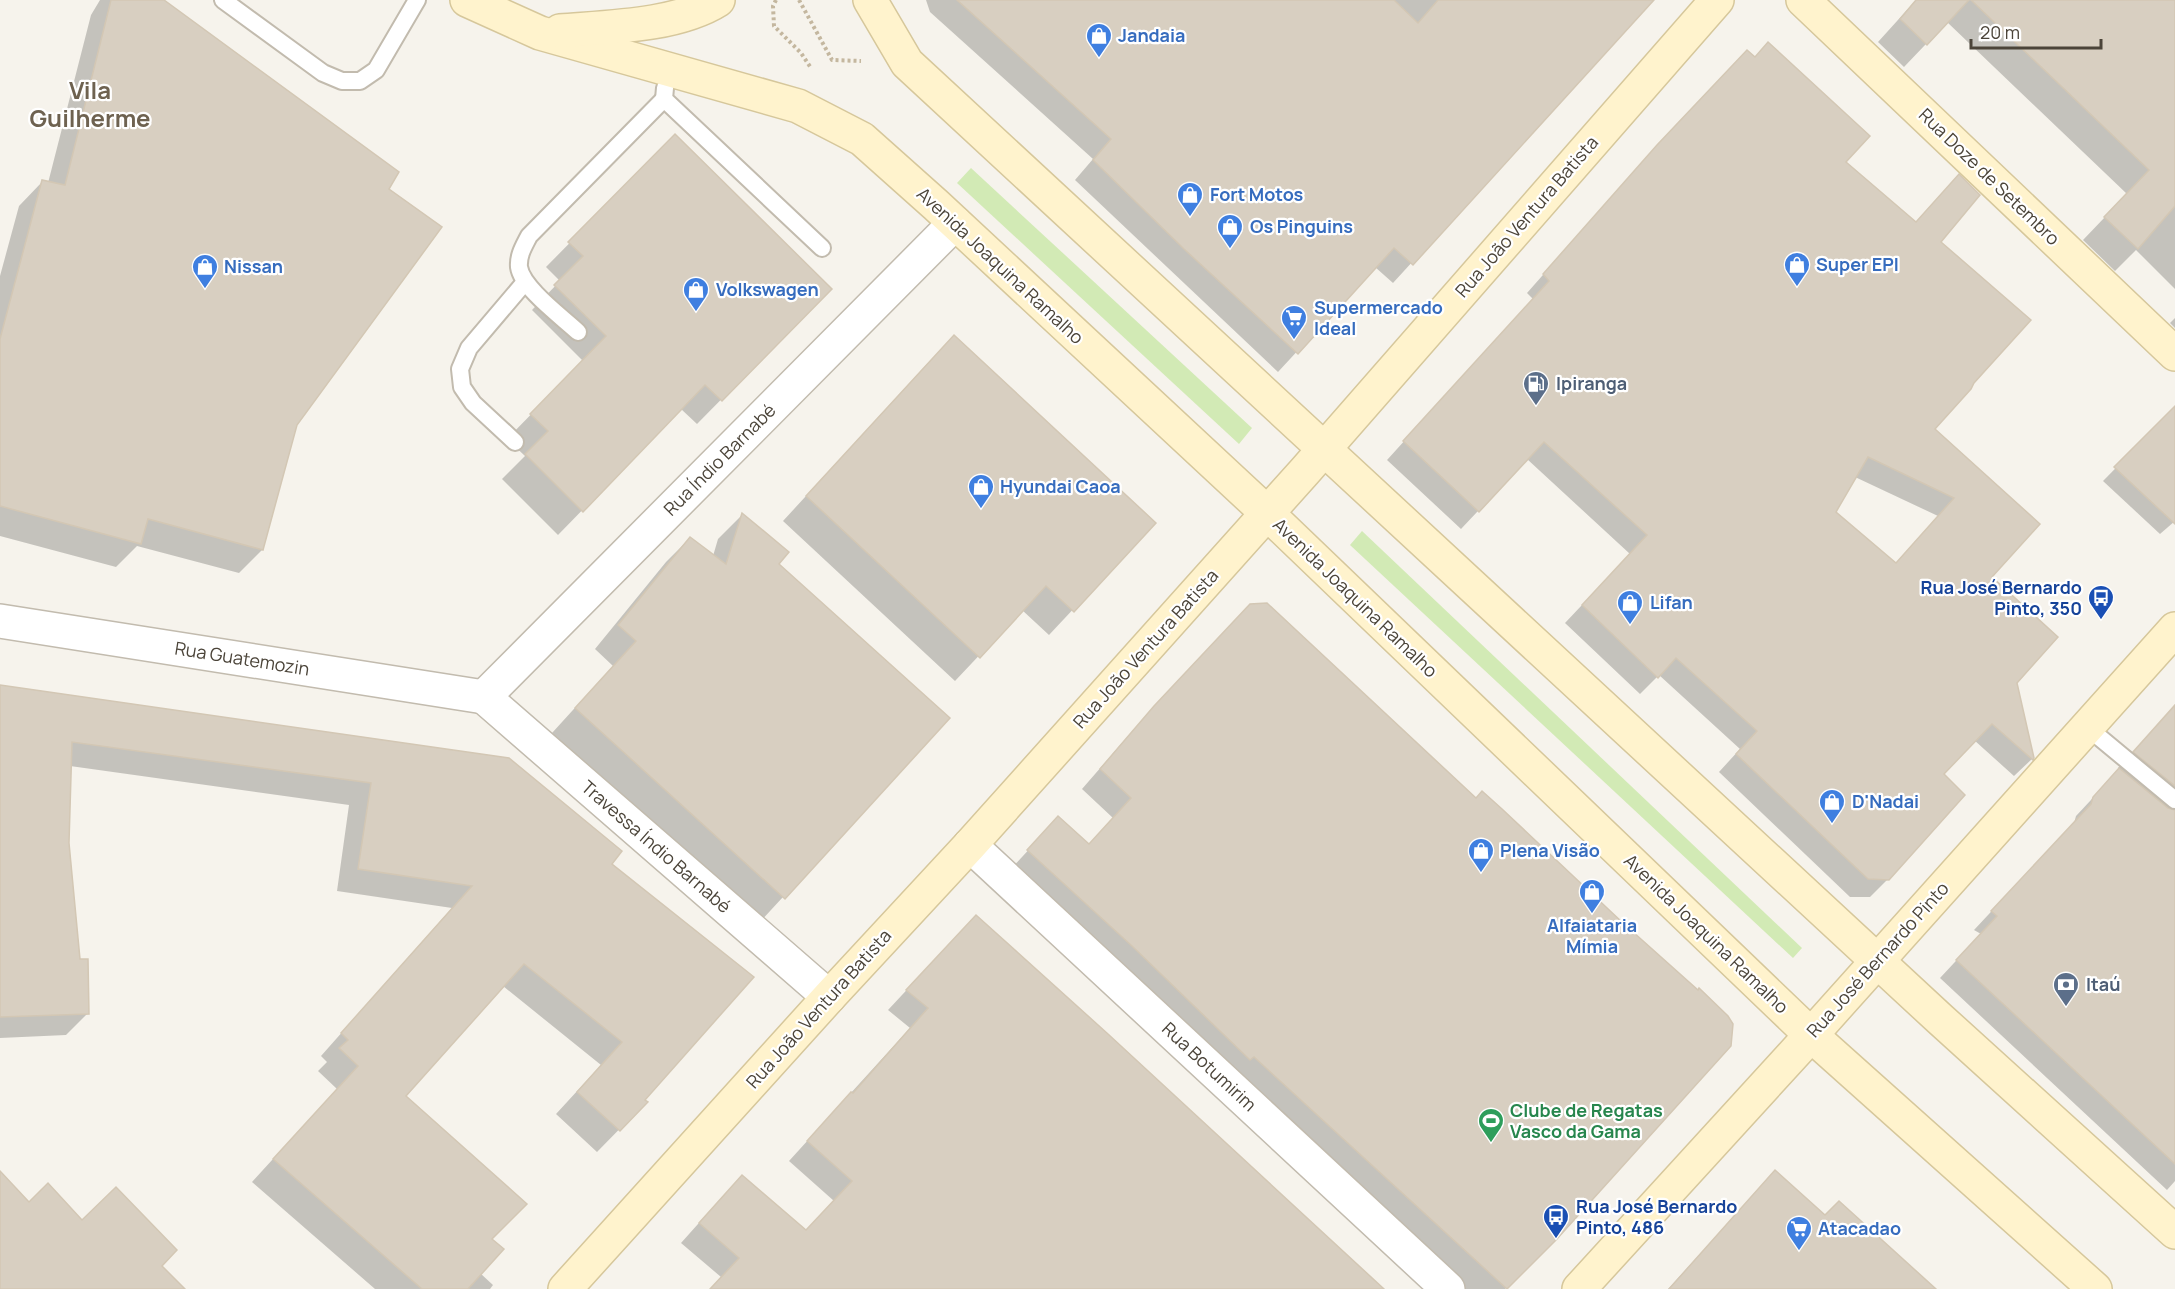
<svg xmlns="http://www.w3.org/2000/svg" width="2175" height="1289" font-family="Manrope,sans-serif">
  <rect width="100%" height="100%" fill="#f6f3ec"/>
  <!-- grass -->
  <g fill="#d2eab5">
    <polygon points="971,168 1252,428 1239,444 957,183"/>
    <polygon points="1362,531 1802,948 1793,958 1350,545"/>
  </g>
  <!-- shadow -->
  <g fill="#0003" fill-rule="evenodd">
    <polygon points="100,0 162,0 387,189 296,424 262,550 239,573 137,546 116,567 0,536 0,276 19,206 42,182 48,183 91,15"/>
    <polygon points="926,0 1652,0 1393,283 1375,267 1278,372 1075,180 1093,159 930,12"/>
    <polygon points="1916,0 2175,0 2175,289 2136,250 2115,271 2083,240 2127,194 1947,22 1904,67 1878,42"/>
    <polygon points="675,136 830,289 697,424 681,409 558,535 502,479 525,456 507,439 583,361 532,310 560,281 546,267"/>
    <path d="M1844,162L1915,223L1941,194L1933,429L1990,577L2033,758L2014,776L1974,740L1942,774L1888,879L1870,897H1850L1719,772L1740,749L1659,675L1640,694L1565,623L1630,554L1527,459L1461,529L1387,460L1533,299L1527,293L1640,165ZM1855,477L1938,516L1895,564L1834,513Z"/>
    <polygon points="2175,318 2175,328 2170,323"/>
    <polygon points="930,361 1154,523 1049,635 1022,610 955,681 783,521"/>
    <polygon points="2164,419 2175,429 2175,521 2160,534 2103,481"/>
    <polygon points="742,515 777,564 948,718 760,922 552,733 613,666 595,649 666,562 690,538 713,556 718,539"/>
    <polygon points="1231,625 1476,799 1622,924 1554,1239 1505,1289 1466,1289 1009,871 1058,818 1089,845 1113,818 1082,789 1135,728"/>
    <polygon points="0,686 509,760 610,865 643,1100 646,1102 597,1152 556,1114 601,1065 503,986 404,1096 490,1239 480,1273 493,1285 490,1289 375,1289 252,1182 337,1089 318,1071 327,1062 321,1056 452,908 337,891 349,805 70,766 67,843 79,961 88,1013 66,1035 0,1038"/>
    <polygon points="2175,707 2175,1181 2167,1190 1940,978 1981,934 1974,930 2074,823 2076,816 2118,771 2118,768"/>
    <polygon points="957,936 1382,1289 710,1289 721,1277 681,1243 723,1196 805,1232 834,1201 789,1161 910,1028 888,1010"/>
    <polygon points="1775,1172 1825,1217 1934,1289 1668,1289"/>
  </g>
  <!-- building -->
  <g fill="#d8cfc1" stroke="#d3c7b4" stroke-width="1.5" fill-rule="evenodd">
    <polygon points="111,0 164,0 399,172 389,189 442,227 297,425 263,550 148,519 141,544 0,506 0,339 42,180 65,185"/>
    <polygon points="957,0 1394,0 1418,23 1438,0 1654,0 1413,265 1394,248 1298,354 1184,249 1093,160 1111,139"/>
    <polygon points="1916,0 1969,0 1927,45 1900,19"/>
    <polygon points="1971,0 2175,0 2175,206 2138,249 2104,217 2149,170"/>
    <path d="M1768,42L1870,136L1846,162L1916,222L1959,174L1980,195L1941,242L2031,320L1974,383L1971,389L1935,429L2040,524L1992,577L2058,637L2017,683L2034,758L2033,760L1992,724L1944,774L1965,795L1889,880L1868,879L1736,754L1757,731L1676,658L1658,678L1582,605L1647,535L1544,442L1479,512L1403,441L1549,281L1543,274L1657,145L1747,50L1755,57ZM1868,457L1954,498L1896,563L1836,512Z"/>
    <polygon points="675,134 832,289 722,401 705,385 583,512 525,454 548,431 530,414 606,336 554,285 583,256 568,242"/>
    <polygon points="954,335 1156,523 1074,612 1046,586 980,658 806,496"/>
    <polygon points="2175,406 2175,524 2114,467"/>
    <polygon points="742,513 789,552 779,564 950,718 785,899 575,708 636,641 618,625 690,537 726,564"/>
    <polygon points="1267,603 1476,798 1482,791 1502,809 1623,923 1698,990 1699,988 1728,1016 1733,1024 1731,1046 1556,1240 1507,1289 1254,1057 1250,1060 1132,946 1027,850 1058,816 1089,844 1131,798 1100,769 1154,706 1250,604"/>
    <polygon points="0,685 509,758 622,851 612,864 754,977 645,1100 648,1102 620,1131 577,1092 622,1042 524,964 406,1096 527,1204 492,1239 504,1249 468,1289 422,1289 273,1159 358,1066 339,1048 348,1040 341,1033 472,886 358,869 371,783 72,742 69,843 80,959 88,959 89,1014 0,1017"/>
    <polygon points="2175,705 2175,786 2133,752"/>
    <polygon points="2119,768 2168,808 2175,810 2175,1164 1956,960 1997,916 1991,911 2091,804 2093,797"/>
    <polygon points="976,915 1108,1034 1384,1289 710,1289 739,1258 699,1223 742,1175 806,1230 852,1181 807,1141 851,1092 853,1093 928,1008 906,990"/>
    <polygon points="1775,1170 1825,1215 1839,1201 1936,1289 1669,1289"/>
    <polygon points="0,1171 29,1202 48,1183 82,1220 116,1187 177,1250 162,1266 185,1289 0,1289"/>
  </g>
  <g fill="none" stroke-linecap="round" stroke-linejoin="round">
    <defs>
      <g id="lane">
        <polyline points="223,0 323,73 342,81 360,81 376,70 417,0"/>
        <polyline points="665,88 664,99 822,248"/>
        <path d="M578,332C562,317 522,288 519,267C518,255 524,246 529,236L664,99"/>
        <polyline points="515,442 473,403 462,387 460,369 469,348 525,282"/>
        <polyline points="2087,727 2175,800"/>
      </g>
      <g id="street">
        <polyline points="0,621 484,697"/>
        <polyline points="484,697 955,223"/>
        <polyline points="484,697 829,997"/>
        <polyline points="970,845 1448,1289"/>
      </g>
      <g id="secondary">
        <polyline points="467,0 540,33 798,106 862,139 936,205 1267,513 1811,1035 2095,1289"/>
        <polyline points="870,0 907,63 1940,1019 2175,1232"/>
        <polyline points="1803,0 2175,354"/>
        <path d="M560,31C608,27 677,26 718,0"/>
        <polyline points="565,1289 829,997 970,845 1305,471 1717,0"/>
        <polyline points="1579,1289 1811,1035 2175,629"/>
      </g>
    </defs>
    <!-- lane casing -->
    <use href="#lane" stroke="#c2bbae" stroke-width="20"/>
    <!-- street casing -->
    <use href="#street" stroke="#c2bbae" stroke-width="36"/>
    <!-- secondary casing -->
    <use href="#secondary" stroke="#d6c79b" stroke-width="36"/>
    <!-- path -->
    <g stroke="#c4b79f" stroke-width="4" stroke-dasharray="3 3" stroke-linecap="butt">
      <polyline points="776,0 773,6 774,26 801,53 811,68"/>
      <polyline points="799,0 832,60 861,61"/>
    </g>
    <!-- lane -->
    <use href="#lane" stroke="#fff" stroke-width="16"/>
    <!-- street -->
    <use href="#street" stroke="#fff" stroke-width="33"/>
    <!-- secondary -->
    <use href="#secondary" stroke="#fff3cd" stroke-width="33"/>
  </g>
  <!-- icons -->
  <defs>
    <symbol id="shop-pin" viewBox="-11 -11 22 30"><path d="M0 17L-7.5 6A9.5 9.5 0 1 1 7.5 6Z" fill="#3f7fe0" stroke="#fff"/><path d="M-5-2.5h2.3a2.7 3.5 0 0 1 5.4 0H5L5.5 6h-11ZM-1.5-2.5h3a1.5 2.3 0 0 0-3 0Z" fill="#fff"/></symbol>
    <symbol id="supermarket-pin" viewBox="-11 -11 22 30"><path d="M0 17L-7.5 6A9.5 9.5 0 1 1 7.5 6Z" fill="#3f7fe0" stroke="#fff"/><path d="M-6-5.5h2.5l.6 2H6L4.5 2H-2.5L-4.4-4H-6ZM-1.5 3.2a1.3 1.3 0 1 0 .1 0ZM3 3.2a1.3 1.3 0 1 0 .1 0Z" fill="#fff"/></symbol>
    <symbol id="fuel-pin" viewBox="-11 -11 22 30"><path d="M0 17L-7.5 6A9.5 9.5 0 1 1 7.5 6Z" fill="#5c6f8a" stroke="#fff"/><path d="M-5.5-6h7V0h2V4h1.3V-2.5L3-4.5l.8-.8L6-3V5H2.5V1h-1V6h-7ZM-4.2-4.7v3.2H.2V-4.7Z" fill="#fff"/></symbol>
    <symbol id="bus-pin" viewBox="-11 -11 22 30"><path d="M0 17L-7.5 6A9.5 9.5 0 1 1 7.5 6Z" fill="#1a4fb4" stroke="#fff"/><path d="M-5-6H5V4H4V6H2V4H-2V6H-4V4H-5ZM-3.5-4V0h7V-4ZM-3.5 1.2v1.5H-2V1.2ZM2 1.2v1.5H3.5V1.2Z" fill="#fff"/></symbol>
    <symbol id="bank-pin" viewBox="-11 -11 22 30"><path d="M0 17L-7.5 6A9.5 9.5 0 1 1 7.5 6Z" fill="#5c6f8a" stroke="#fff"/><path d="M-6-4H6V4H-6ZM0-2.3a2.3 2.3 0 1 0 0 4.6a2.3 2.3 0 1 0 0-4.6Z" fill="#fff"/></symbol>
    <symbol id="stadium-pin" viewBox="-11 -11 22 30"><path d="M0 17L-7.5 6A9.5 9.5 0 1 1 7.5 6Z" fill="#2e9e5b" stroke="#fff"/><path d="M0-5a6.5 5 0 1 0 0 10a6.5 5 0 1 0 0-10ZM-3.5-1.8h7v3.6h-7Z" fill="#fff"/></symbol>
  </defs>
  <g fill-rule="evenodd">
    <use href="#shop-pin" x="1084" y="21" width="30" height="40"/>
    <use href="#shop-pin" x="1175" y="180" width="30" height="40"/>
    <use href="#shop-pin" x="1215" y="212" width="30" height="40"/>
    <use href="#shop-pin" x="1782" y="250" width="30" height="40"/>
    <use href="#shop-pin" x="190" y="252" width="30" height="40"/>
    <use href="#shop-pin" x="681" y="275" width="30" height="40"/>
    <use href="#supermarket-pin" x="1279" y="303" width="30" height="40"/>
    <use href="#fuel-pin" x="1521" y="369" width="30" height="40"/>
    <use href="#shop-pin" x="966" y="472" width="30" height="40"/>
    <use href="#bus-pin" x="2086" y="583" width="30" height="40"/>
    <use href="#shop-pin" x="1615" y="588" width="30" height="40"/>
    <use href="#shop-pin" x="1817" y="787" width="30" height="40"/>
    <use href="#shop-pin" x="1466" y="836" width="30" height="40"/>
    <use href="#shop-pin" x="1577" y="877" width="30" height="40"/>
    <use href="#bank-pin" x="2051" y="970" width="30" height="40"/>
    <use href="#stadium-pin" x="1476" y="1106" width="30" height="40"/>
    <use href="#bus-pin" x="1541" y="1202" width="30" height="40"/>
    <use href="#supermarket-pin" x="1784" y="1214" width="30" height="40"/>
  </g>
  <g text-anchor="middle" stroke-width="4.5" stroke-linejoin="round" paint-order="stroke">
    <!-- shop labels -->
    <g font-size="18" font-weight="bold" fill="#366cbe" stroke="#fff" text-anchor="start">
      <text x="1118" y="42">Jandaia</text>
      <text x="1210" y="201">Fort Motos</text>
      <text x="1250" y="233">Os Pinguins</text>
      <text x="1816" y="271">Super EPI</text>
      <text x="224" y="273">Nissan</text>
      <text x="716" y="296">Volkswagen</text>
      <text x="1314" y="314">Supermercado<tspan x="1314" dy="21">Ideal</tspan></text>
      <text x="1000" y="493">Hyundai Caoa</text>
      <text x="1650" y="609">Lifan</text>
      <text x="1852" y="808">D'Nadai</text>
      <text x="1500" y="857">Plena Visão</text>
      <text x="1592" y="932" text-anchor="middle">Alfaiataria<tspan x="1592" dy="21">Mímia</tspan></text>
      <text x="1818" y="1235">Atacadao</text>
    </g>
    <!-- street labels -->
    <g font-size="18" fill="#4b4439" stroke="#fff">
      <text transform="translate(1989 177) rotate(44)" y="6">Rua Doze de Setembro</text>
      <text transform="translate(1527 217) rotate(-49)" y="6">Rua João Ventura Batista</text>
      <text transform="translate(1000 266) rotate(43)" y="6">Avenida Joaquina Ramalho</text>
      <text transform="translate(720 460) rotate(-45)" y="6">Rua Índio Barnabé</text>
      <text transform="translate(1355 598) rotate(44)" y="6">Avenida Joaquina Ramalho</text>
      <text transform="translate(1146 649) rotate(-48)" y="6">Rua João Ventura Batista</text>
      <text transform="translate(242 659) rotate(9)" y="6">Rua Guatemozin</text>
      <text transform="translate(656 847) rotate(41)" y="6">Travessa Índio Barnabé</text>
      <text transform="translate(1706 934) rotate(44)" y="6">Avenida Joaquina Ramalho</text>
      <text transform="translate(1878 960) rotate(-48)" y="6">Rua José Bernardo Pinto</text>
      <text transform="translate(819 1009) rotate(-48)" y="6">Rua João Ventura Batista</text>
      <text transform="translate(1209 1067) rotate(43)" y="6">Rua Botumirim</text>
    </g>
    <!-- service labels -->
    <g font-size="18" font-weight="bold" fill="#4e5e75" stroke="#fff" text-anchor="start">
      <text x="1556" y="390">Ipiranga</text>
      <text x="2086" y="991">Itaú</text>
    </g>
    <!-- transit labels -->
    <g font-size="18" font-weight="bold" fill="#164399" stroke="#fff" text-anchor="end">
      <text x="2082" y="594">Rua José Bernardo<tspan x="2082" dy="21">Pinto, 350</tspan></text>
      <text x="1576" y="1213" text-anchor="start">Rua José Bernardo<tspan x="1576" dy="21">Pinto, 486</tspan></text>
    </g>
    <!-- leisure labels -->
    <g font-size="18" font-weight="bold" fill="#27864d" stroke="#fff" text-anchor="start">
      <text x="1510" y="1117">Clube de Regatas<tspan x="1510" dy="21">Vasco da Gama</tspan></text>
    </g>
    <!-- district labels -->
    <g font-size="24" font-weight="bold" fill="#6e6250" stroke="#fff">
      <text x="90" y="99">Vila<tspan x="90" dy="28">Guilherme</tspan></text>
    </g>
  </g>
  <!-- scale -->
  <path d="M1971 39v9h130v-9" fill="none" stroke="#4b4439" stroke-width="3"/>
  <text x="1980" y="39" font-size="18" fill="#4b4439" stroke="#ffffff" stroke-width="4.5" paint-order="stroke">20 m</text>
</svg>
